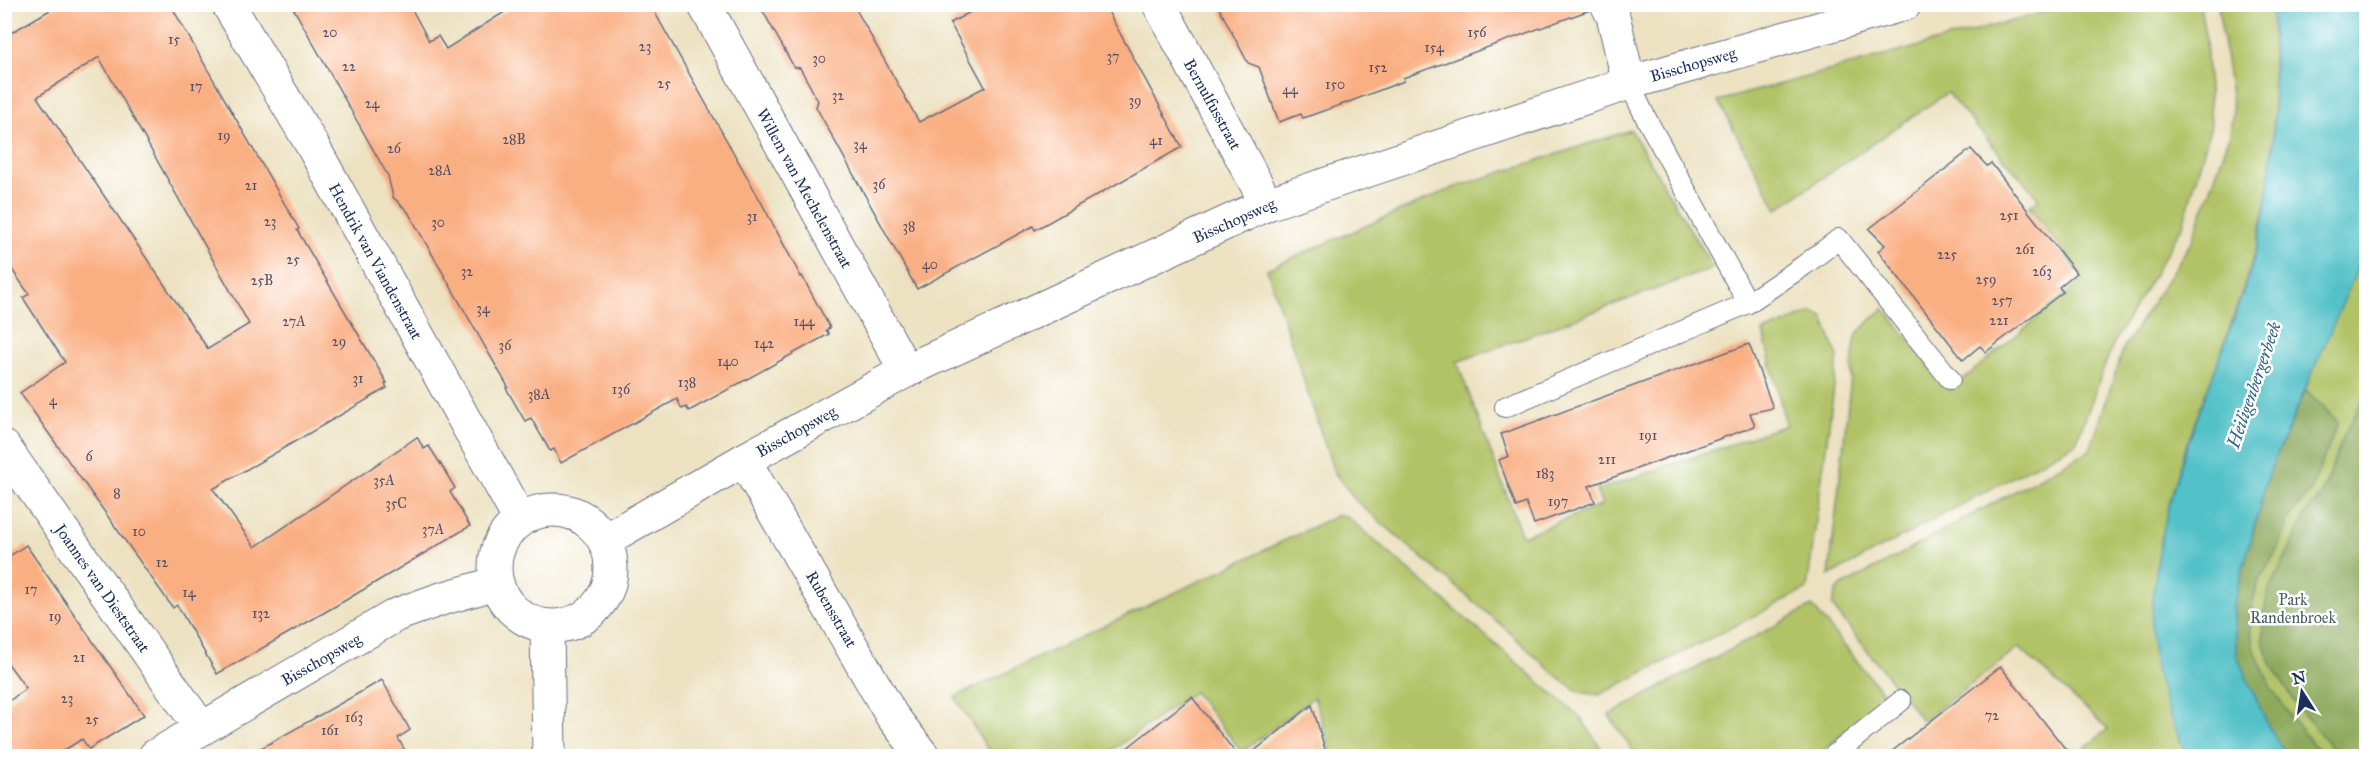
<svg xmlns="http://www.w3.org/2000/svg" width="2371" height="761" font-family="'IM FELL Great Primer',serif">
  <rect width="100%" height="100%" fill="#fff"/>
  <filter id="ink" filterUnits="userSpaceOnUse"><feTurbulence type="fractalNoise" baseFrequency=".0167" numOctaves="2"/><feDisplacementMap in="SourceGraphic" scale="12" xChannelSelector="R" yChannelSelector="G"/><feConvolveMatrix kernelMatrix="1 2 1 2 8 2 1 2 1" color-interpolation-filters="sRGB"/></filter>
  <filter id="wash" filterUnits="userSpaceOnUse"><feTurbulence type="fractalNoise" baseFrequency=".008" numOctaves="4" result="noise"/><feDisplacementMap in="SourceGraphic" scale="24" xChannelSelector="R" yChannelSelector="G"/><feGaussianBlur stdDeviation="1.35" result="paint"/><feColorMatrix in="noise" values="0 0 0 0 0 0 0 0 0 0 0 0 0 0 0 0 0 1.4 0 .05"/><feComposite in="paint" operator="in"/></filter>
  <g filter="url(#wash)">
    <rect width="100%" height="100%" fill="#ece1c0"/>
    <!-- green -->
    <g fill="#b1c366" stroke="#667962" stroke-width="1.5">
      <polygon points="2070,5 2200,5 2206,40 2211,125 2183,225 2113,344 2076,443 1829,576 1855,341 1858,332 1884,308 1949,391 2084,279 2029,207 2039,199 1947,93 1777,209 1718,101"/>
      <polygon points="2218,5 2272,5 2274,127 2268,192 2257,247 2221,353 2183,454 2179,737 2188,756 2075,756 2108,729 2019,648 1923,721 1832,606 1837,589 2090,450 2124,347 2192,241 2230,135 2233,109"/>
      <polygon points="1631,130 1713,268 1457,362 1522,536 1602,505 1596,491 1786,425 1763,332 1813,312 1823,317 1838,357 1807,589 1599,695 1579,692 1553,673 1508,631 1356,501 1334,472 1267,269 1453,188"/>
      <polygon points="2366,180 2366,756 2246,756 2231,555"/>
      <polygon points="1338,515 1346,516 1581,718 1606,756 1333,756 1314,697 1242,752 1194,692 1104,756 992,756 955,697"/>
      <polygon points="1812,606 1887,698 1816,756 1636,756 1609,715"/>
    </g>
    <!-- forest -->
    <g fill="#8ca95b" stroke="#546c5c" stroke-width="1.5">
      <polygon points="2306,390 2338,422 2311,490 2288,519 2286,530 2279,547 2259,580 2252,604 2250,624 2253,646 2271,688 2294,721 2323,756 2287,756 2269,728 2237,656 2233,606 2268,475"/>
      <polygon points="2366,394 2366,756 2339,756 2300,710 2272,666 2264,645 2262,620 2268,593 2298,532 2304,516 2321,496 2343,437"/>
    </g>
    <!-- water -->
    <path fill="#53c1c8" stroke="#377893" stroke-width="1.5" d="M2272,5H2360L2366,15V242L2355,275L2268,475L2233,606L2237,656L2269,728L2287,756H2188C2172,723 2157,687 2153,649C2150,627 2152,603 2155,581C2167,464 2226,360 2257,248C2278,169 2275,85 2272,5Z"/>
    <g id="blocks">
      <!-- building -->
      <g fill="#faaf83" fill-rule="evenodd">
        <path d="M60,4H170L299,229L297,230L387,383L385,384L387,388L213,489L255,547L417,437L424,449L429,446L443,468L455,488L450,492L470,526L346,600L217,674L177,605L173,608L20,393L65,362L23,298L29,294L4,258V37ZM99,57L249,324L208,349L37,97Z"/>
        <polygon points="291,4 409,4 429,41 438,36 446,49 517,4 650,4 760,200 801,277 802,276 830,328 826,330 829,334 689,411 686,407 682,409 677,399 561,463 554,449 550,451 531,418 525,421 506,388 508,387 408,212 393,197 388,176"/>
        <polygon points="759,4 853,4 919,122 985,87 950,23 985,4 1104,4 1182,147 1035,230 1033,226 917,289 816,107 818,101 810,86 800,68 794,67"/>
        <polygon points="1217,4 1589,4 1590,10 1403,78 1404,81 1346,103 1303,118 1301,114 1279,122 1259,67 1248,63"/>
        <polygon points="1971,149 1987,166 1991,163 2076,273 2059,287 2063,292 1986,352 1980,346 1963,360 1878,251 1885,245 1869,229"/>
        <polygon points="1749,344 1773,408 1750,413 1755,426 1589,486 1595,502 1534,524 1526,503 1516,507 1499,460 1509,456 1501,434"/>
        <polygon points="26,545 144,715 89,749 82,739 55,756 18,756 4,739 4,705 26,688 4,658 4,560"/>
        <polygon points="2001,667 2071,756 1886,756 1996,670"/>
        <polygon points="382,680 410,730 398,738 408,756 247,756"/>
        <polygon points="1192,697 1238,756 1117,756"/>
        <polygon points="1312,705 1327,756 1248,756"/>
      </g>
    </g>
  </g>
  <g filter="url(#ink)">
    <use href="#blocks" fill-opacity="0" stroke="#646d80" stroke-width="1.5"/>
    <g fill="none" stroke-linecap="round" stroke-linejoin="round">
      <defs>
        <g id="service">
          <polyline points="1748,303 1803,266 1839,239 1950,379"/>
          <polyline points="1505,407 1748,303 1647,120 1629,83"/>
          <polyline points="1833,756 1901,701"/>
        </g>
        <g id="minor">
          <polyline points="704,4 906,371"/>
          <polyline points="1159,4 1267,204"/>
          <polyline points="1607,4 1613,16 1629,83"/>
          <polyline points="4,447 201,728"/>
          <polyline points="744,460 892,716 923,756"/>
          <polyline points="155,756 396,615 441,599 497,583"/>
        </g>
        <g id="tertiary">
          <polyline points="228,4 312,145 520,520"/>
          <circle cx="553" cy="568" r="58"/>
          <polyline points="605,540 744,460 906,371 1267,204 1629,83 1905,4"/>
          <polyline points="547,626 549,756"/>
        </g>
      </defs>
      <!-- service casing -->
      <use href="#service" stroke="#646d80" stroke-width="22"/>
      <!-- minor casing -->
      <use href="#minor" stroke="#646d80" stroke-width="35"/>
      <!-- tertiary casing -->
      <use href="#tertiary" stroke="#646d80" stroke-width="35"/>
      <!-- service -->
      <use href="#service" stroke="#fff" stroke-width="20"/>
      <!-- minor -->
      <use href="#minor" stroke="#fff" stroke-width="33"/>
      <!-- tertiary -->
      <use href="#tertiary" stroke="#fff" stroke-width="33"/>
    </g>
  </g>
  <g text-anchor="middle" stroke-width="5" stroke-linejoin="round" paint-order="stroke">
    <!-- number labels -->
    <g font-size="14" fill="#534f67">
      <text x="330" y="37">20</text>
      <text x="1477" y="37">156</text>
      <text x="174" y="44">15</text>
      <text x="645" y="51">23</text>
      <text x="1434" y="52">154</text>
      <text x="1113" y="61">37</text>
      <text x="819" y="63">30</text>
      <text x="349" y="71">22</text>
      <text x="1378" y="72">152</text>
      <text x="664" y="88">25</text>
      <text x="1335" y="89">150</text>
      <text x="196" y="91">17</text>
      <text x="1290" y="94">44</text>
      <text x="838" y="100">32</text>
      <text x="1135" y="105">39</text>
      <text x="372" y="108">24</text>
      <text x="224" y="140">19</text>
      <text x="514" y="144">28B</text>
      <text x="1156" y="145">41</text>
      <text x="860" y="149">34</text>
      <text x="394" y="153">26</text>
      <text x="440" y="175">28A</text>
      <text x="879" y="189">36</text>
      <text x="251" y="190">21</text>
      <text x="2009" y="220">251</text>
      <text x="752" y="221">31</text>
      <text x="270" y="226">23</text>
      <text x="438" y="227">30</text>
      <text x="909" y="231">38</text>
      <text x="2025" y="254">261</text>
      <text x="1947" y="259">225</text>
      <text x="293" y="264">25</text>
      <text x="930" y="269">40</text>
      <text x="467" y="276">32</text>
      <text x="2042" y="276">263</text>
      <text x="1986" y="284">259</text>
      <text x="262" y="285">25B</text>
      <text x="2002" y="305">257</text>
      <text x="483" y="313">34</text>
      <text x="1999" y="325">221</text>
      <text x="294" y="326">27A</text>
      <text x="804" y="326">144</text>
      <text x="339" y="346">29</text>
      <text x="764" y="348">142</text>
      <text x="505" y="350">36</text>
      <text x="728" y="366">140</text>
      <text x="358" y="383">31</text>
      <text x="687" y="387">138</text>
      <text x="621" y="394">136</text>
      <text x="539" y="399">38A</text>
      <text x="53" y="405">4</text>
      <text x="1648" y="440">191</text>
      <text x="89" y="461">6</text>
      <text x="1607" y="464">211</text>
      <text x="1545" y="478">183</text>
      <text x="384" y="485">35A</text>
      <text x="117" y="498">8</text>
      <text x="1558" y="506">197</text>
      <text x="396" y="508">35C</text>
      <text x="433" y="534">37A</text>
      <text x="139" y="536">10</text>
      <text x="162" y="567">12</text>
      <text x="31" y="594">17</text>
      <text x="189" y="597">14</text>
      <text x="261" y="618">132</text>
      <text x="55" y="621">19</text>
      <text x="79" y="662">21</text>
      <text x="67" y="703">23</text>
      <text x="1992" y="720">72</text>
      <text x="354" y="722">163</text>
      <text x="92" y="724">25</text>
      <text x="330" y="735">161</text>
    </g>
    <!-- street labels -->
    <g font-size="16" fill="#1b2f5e" stroke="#fff">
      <text transform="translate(1693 64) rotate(-16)" y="6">Bisschopsweg</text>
      <text transform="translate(1213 104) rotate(61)" y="6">Bernulfusstraat</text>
      <text transform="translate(805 188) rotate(61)" y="6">Willem van Mechelenstraat</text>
      <text transform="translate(1234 220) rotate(-24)" y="6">Bisschopsweg</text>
      <text transform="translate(376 261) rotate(61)" y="6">Hendrik van Viandenstraat</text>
      <text transform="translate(796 431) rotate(-29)" y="6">Bisschopsweg</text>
      <text transform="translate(103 588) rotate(55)" y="6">Joannes van Dieststraat</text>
      <text transform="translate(832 609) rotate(60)" y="6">Rubensstraat</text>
      <text transform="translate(321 659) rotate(-30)" y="6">Bisschopsweg</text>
    </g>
    <!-- park labels -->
    <g font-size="16" fill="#485b60" stroke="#fff">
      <text x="2293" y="605">Park<tspan x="2293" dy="18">Randenbroek</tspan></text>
    </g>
    <!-- water labels -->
    <g font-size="18" font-style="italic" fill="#2f6283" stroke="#fff">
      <text transform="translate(2254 385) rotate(-71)" y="6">Heiligenbergerbeek</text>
    </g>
  </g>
  <!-- margin -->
  <rect width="2371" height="761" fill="none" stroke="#fff" stroke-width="24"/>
  <!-- north arrow -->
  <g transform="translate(2302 692) rotate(348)" stroke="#ffffff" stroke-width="4.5" paint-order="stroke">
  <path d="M0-4.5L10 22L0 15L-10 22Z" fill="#1b2f5e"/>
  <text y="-9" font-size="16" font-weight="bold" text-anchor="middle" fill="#1b2f5e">N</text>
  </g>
</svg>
